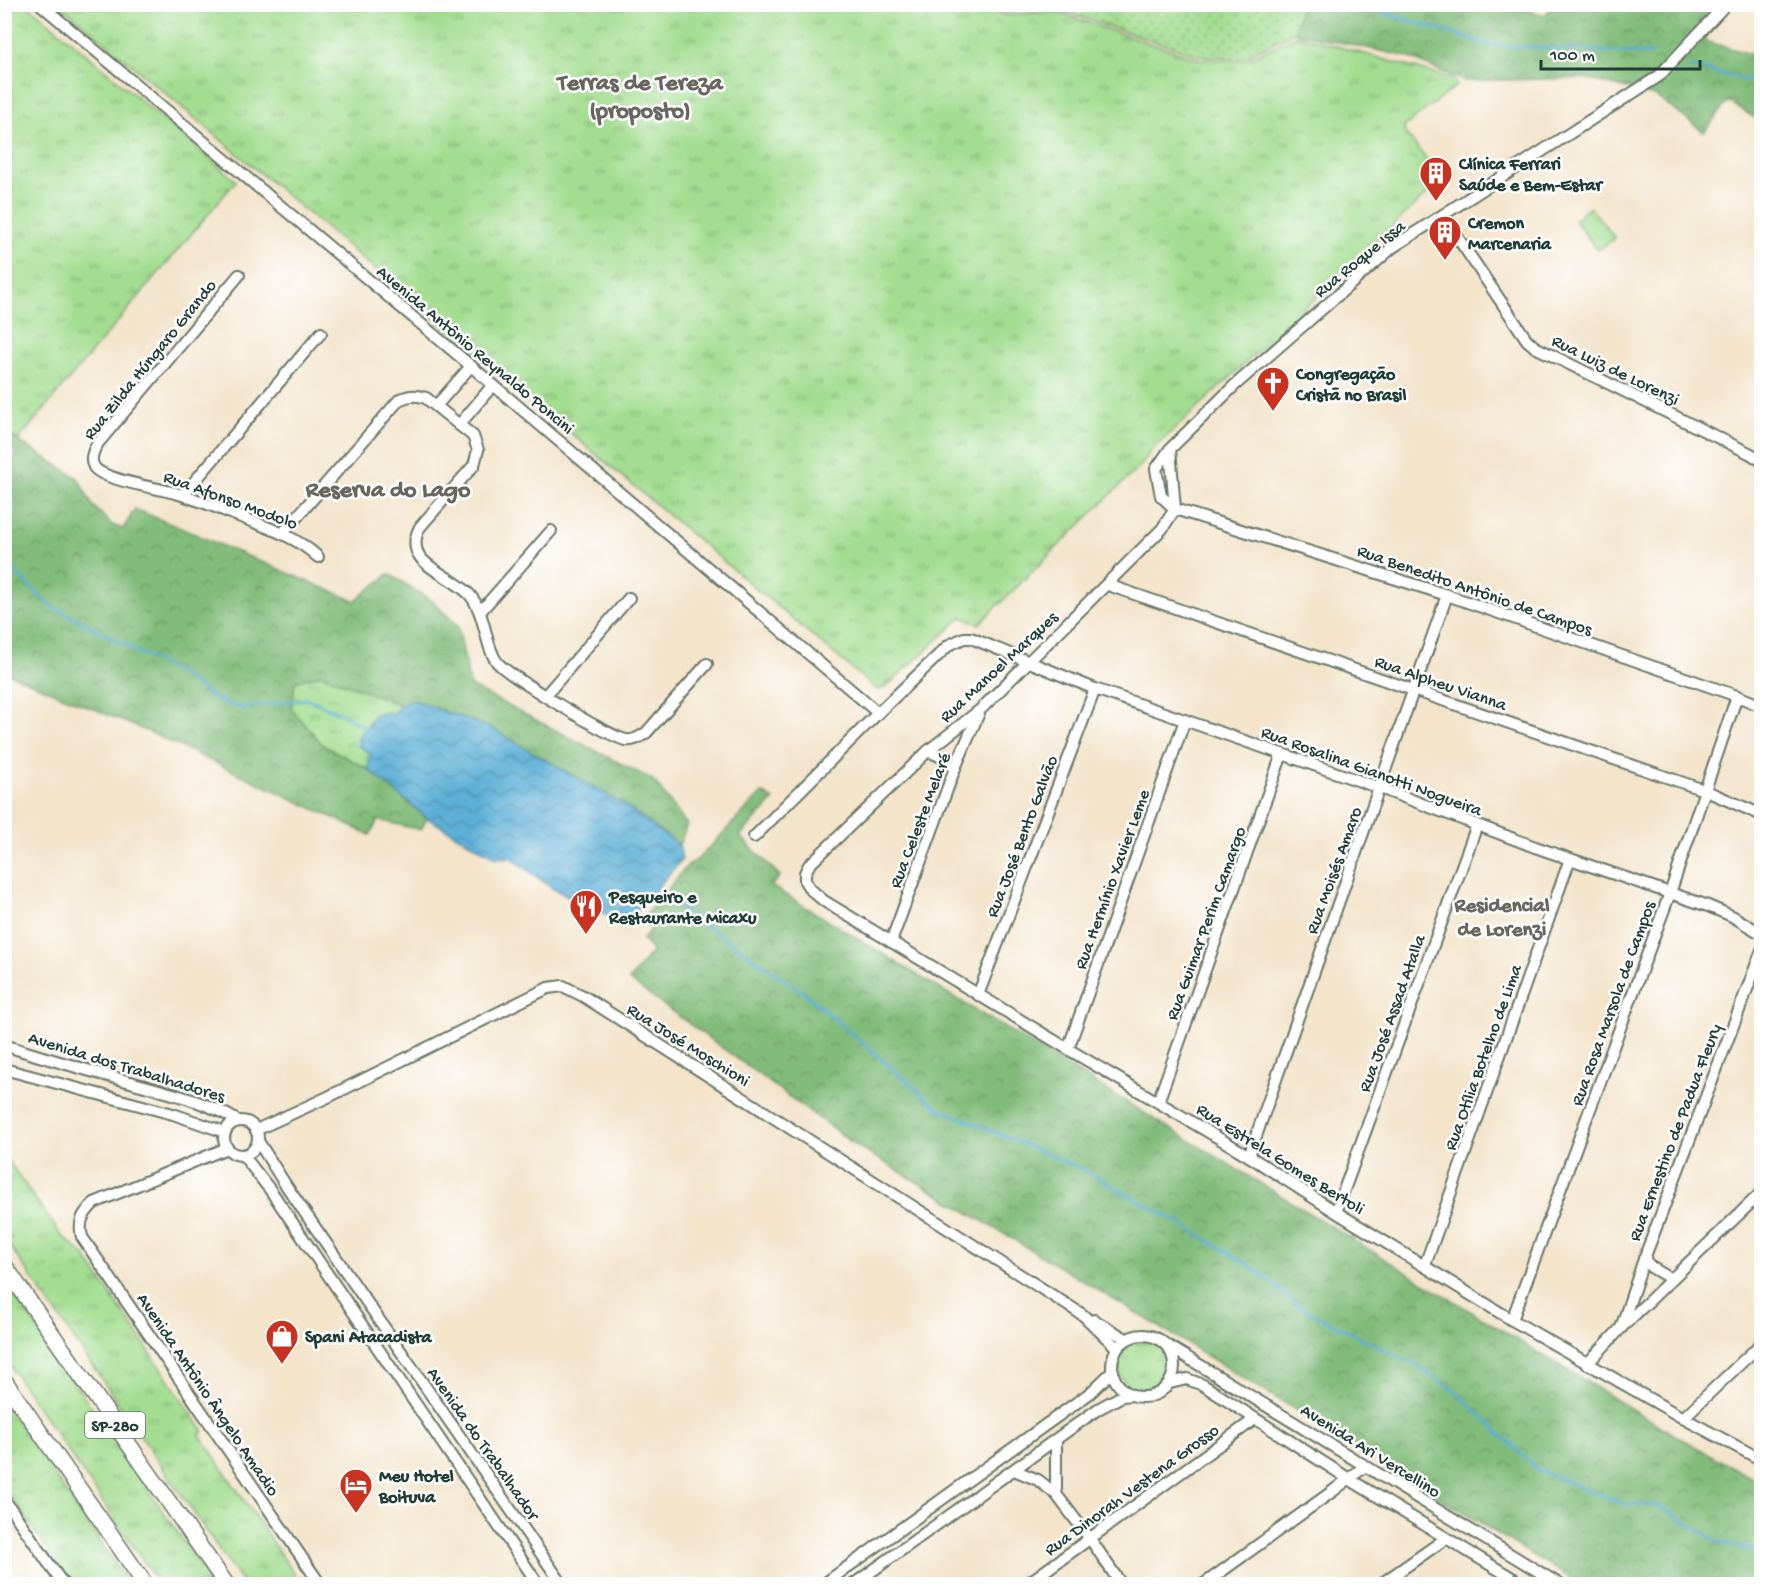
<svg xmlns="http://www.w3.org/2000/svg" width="1766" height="1589" font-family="'Gochi Hand',sans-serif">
  <defs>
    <pattern id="grass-tufts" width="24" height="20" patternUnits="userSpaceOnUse" patternTransform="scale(1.5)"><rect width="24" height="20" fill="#a3dd90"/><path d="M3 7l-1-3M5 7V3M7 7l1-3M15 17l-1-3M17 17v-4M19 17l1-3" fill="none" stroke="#84b476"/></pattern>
    <pattern id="forest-crowns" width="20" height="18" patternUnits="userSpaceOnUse" patternTransform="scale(1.5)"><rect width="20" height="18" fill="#82bc7a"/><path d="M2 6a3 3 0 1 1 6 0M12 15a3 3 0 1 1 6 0" fill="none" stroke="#6a9a65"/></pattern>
    <pattern id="park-dots" width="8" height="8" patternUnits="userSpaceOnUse" patternTransform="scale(1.5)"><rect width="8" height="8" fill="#a3dd90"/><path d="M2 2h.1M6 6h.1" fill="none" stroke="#84b476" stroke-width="1.8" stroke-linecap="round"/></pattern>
    <pattern id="water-waves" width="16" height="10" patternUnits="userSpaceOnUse" patternTransform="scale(1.5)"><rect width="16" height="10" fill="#5bafd6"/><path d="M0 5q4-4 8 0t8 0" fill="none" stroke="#4b90ae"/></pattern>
  </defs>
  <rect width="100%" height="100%" fill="#fff"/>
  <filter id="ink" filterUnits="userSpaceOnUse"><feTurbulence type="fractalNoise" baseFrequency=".0167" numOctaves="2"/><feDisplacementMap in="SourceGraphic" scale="12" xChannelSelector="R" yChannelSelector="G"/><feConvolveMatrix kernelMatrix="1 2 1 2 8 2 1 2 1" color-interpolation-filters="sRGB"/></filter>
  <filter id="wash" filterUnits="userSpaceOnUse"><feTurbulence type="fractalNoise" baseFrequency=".008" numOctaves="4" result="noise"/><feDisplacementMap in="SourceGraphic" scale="24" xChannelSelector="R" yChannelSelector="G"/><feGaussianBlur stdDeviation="1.35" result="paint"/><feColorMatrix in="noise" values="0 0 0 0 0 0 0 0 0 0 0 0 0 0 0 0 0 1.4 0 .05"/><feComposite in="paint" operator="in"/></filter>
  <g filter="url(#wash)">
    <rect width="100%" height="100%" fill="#f3e4ca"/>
    <!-- grass -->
    <g fill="url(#grass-tufts)" stroke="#618d62" stroke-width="1.5">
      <polygon points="5,4 28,5 236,181 18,440 4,432"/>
      <polygon points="60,5 976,5 1005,15 1055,12 1199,59 1244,61 1298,35 1453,79 1457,85 1404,127 1405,133 1443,179 1151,451 1142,464 979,624 962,617 895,679 884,688 877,690"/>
      <path d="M321,674L401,705C385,722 372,746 368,769L324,746L291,709L295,682Z"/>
      <polygon points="4,1155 60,1234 84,1255 204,1432 199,1434 301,1584 243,1584 5,1239"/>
      <polygon points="4,1282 5,1282 213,1584 159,1584 5,1359"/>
      <circle cx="1144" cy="1366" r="25"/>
      <polygon points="4,1403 5,1403 129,1584 71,1584 5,1487"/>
    </g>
    <!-- forest -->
    <g fill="url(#forest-crowns)" stroke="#507c57" stroke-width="1.5">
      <polygon points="1301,5 1505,5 1546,15 1551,5 1716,5 1701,21 1705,41 1761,57 1761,122 1728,101 1704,132 1655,96 1585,78 1464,81 1408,57 1294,32"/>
      <polygon points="4,432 78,478 93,506 112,525 123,529 135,509 355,601 389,574 430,599 458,626 470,686 653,780 687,825 679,845 621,803 411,699 401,705 321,674 295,682 291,709 324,746 368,769 427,818 421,830 378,820 370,835 149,732 5,672"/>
      <polygon points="762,793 774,800 740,836 780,876 771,886 1671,1433 1761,1483 1761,1584 1587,1584 1570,1578 1155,1324 857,1146 629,980 653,951 642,940 652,928 642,919 689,864 697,860"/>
    </g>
    <!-- park -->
    <polygon fill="url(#park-dots)" stroke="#618d62" stroke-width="1.5" points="983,5 1301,4 1301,5 1294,32 1243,58 1201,56 1052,8 1005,12"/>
    <!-- pitch -->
    <polygon fill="#a3dd90" stroke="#618d62" stroke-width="1.5" points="1590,207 1615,238 1598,250 1574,220"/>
    <!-- water -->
    <polygon fill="url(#water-waves)" stroke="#3d7685" stroke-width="1.5" points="411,699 491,728 621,803 679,845 682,859 634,915 615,922 609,916 550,887 511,857 496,858 427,818 368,769 370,753 358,746 358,739 375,714 393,713 401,705"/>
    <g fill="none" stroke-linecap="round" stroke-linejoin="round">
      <!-- stream -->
      <g stroke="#5bafd6" stroke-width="3">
        <polyline points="1353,4 1492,45 1652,54"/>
        <polyline points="1390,14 1391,4"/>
        <polyline points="1690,66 1762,84"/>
        <polyline points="4,566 13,570 48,604 180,674 219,701 242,708 307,699 338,712 367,729"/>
        <polyline points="653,889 808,996 938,1108 1084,1170 1181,1224 1249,1265 1303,1309 1412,1363 1456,1392 1538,1470 1624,1504 1660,1506 1716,1541 1762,1553"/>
      </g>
    </g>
  </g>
  <g filter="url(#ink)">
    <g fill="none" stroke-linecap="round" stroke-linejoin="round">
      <defs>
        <g id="minor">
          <polyline points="40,4 471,366 878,713"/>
          <polyline points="1443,216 1527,340 1535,347 1751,454 1762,461"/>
          <path d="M239,275L99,442C94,448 89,459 94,467C103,481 167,489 185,496C204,502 223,510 241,517C269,528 295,536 318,557"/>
          <polyline points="436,406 471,366"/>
          <polyline points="459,425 493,385"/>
          <polyline points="1170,449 1235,385 1393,247 1659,76 1726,4"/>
          <polyline points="183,495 321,333"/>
          <polyline points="1175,509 1162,529 980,710 928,751 809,865 805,873 805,881 810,889 824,901 1068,1049 1249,1156 1336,1212 1512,1320 1683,1418 1762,1460"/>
          <polyline points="1175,509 1170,449 1156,469 1161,496 1175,509 1447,595 1737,696 1762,706"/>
          <path d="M283,533L399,400C408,395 416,394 426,398L473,436L478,450L474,465L420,527C400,565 450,572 470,595C486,614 485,647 497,662C507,675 611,738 626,740C635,741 639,737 646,733L707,664"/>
          <polyline points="1108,585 1704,790 1762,815"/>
          <polyline points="480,612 551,531"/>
          <polyline points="545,696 629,598"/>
          <polyline points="928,751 944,758 955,768"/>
          <polyline points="754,837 878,713 949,645 964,638 971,638 1095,689 1380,788 1535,847 1708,906 1732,916 1762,934"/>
          <polyline points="891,942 955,768 979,713"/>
          <polyline points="978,995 1095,689"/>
          <path d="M4,1045C47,1059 90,1071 134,1083C169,1093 206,1101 238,1121"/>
          <polyline points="1068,1049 1185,720"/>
          <polyline points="4,1069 173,1114 225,1132"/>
          <polyline points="1158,1102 1282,754"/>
          <circle cx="241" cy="1138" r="17"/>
          <polyline points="256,1130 328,1097 548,988 563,986 583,996 1083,1315 1117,1348"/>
          <polyline points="258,1141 285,1184 562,1584"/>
          <path d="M227,1148L94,1203C83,1214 78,1221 82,1237L320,1584"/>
          <polyline points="243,1155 271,1191 538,1584"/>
          <polyline points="1249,1156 1447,595"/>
          <polyline points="1336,1212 1477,825"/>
          <polyline points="1644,1259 1651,1267 1671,1279"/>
          <polyline points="1425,1265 1570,859"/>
          <polyline points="1094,1320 1126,1339"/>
          <polyline points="1512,1320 1670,893 1737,696"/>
          <polyline points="1621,1328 1644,1259 1762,950"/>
          <circle cx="1143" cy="1366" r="31"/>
          <polyline points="1165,1344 1559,1584"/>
          <polyline points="1587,1364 1621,1328 1762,1192"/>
          <polyline points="1170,1383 1187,1379 1203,1385 1349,1479 1522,1584"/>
          <polyline points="1683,1418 1762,1343"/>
          <polyline points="1056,1441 1056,1494"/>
          <polyline points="1014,1470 1038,1480 1056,1494 1091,1540 1121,1584"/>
          <polyline points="4,1499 63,1584"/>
          <polyline points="824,1584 1090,1393 1113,1371"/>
          <polyline points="854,1584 1098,1409 1122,1396 1133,1395"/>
          <polyline points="1027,1584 1255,1419"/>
          <polyline points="1204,1584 1333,1491 1364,1467"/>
          <polyline points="1381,1584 1445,1539"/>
        </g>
        <g id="highway">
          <polyline points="4,1265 226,1584"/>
          <polyline points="4,1380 145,1584"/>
        </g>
      </defs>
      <!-- minor casing -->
      <use href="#minor" stroke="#697768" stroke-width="14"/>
      <!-- highway casing -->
      <use href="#highway" stroke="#697768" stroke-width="18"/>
      <!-- minor -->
      <use href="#minor" stroke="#fff" stroke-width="10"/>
      <!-- highway -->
      <use href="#highway" stroke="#fff" stroke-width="15"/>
    </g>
  </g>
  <!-- icons -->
  <defs>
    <symbol id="building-pin" viewBox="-11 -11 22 30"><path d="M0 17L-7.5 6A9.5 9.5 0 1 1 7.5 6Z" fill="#c8321e" stroke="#fff"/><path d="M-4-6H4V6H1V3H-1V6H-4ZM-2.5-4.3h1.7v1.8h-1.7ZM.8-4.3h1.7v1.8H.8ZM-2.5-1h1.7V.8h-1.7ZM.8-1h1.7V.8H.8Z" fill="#fff"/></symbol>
    <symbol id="church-pin" viewBox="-11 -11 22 30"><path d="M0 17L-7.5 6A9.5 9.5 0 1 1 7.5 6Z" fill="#c8321e" stroke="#fff"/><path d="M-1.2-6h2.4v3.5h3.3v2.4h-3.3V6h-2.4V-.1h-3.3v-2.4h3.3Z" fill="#fff"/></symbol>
    <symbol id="restaurant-pin" viewBox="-11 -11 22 30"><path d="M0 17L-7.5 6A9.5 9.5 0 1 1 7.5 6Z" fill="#c8321e" stroke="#fff"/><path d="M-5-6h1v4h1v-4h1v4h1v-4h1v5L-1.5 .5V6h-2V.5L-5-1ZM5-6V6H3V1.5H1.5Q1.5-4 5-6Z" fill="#fff"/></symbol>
    <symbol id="shop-pin" viewBox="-11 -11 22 30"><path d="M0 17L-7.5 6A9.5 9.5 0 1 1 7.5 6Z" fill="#c8321e" stroke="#fff"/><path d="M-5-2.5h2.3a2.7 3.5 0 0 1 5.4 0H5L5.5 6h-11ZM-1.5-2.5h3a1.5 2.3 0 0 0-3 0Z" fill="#fff"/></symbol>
    <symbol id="hotel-pin" viewBox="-11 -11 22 30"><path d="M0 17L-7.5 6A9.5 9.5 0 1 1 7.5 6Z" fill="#c8321e" stroke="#fff"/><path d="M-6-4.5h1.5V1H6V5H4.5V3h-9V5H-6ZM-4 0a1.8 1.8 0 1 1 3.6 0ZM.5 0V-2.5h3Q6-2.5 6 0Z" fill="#fff"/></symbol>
  </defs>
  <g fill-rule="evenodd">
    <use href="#building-pin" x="1417" y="154" width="38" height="52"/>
    <use href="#building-pin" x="1426" y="213" width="38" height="52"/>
    <use href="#church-pin" x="1254" y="364" width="38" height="52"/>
    <use href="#restaurant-pin" x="567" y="887" width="38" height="52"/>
    <use href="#shop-pin" x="263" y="1317" width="38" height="52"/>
    <use href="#hotel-pin" x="337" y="1466" width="38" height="52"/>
  </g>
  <g text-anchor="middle" stroke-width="5" stroke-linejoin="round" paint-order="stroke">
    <!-- shield labels -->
    <rect fill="#fff" stroke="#627771" stroke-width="1.5" x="85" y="1412" width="60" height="26" rx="4.5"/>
    <g font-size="16" font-weight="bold" fill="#1f3d34">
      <text x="115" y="1431">SP-280</text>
    </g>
    <!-- poi labels -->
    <g font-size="18" font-weight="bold" fill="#1f3d34" stroke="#fff" text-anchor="start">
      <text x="1459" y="169">Clínica Ferrari<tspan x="1459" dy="21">Saúde e Bem-Estar</tspan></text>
      <text x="1468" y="228">Cremon<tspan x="1468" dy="21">Marcenaria</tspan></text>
      <text x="1296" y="379">Congregação<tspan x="1296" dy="21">Cristã no Brasil</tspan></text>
      <text x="609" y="902">Pesqueiro e<tspan x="609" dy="21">Restaurante Micaxu</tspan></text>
      <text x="305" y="1342">Spani Atacadista</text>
      <text x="379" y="1481">Meu Hotel<tspan x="379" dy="21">Boituva</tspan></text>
    </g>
    <!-- street labels -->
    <g font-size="18" fill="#1f3d34" stroke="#fff">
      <text transform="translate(1359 258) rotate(-39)" y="6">Rua Roque Issa</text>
      <text transform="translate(476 349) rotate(40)" y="6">Avenida Antônio Reynaldo Poncini</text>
      <text transform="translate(149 359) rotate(-51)" y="6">Rua Zilda Húngaro Grando</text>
      <text transform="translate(1616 369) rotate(26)" y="6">Rua Luiz de Lorenzi</text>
      <text transform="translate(231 499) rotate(20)" y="6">Rua Afonso Modolo</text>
      <text transform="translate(1475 589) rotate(19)" y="6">Rua Benedito Antônio de Campos</text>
      <text transform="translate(998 666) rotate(-43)" y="6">Rua Manoel Marques</text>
      <text transform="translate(1441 682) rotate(19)" y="6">Rua Alpheu Vianna</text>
      <text transform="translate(1372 770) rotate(20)" y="6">Rua Rosalina Gianotti Nogueira</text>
      <text transform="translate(919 820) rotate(-69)" y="6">Rua Celeste Melaré</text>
      <text transform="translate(1021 836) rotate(-69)" y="6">Rua José Bento Galvão</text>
      <text transform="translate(1333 870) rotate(-70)" y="6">Rua Moisés Amaro</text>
      <text transform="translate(1111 879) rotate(-70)" y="6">Rua Hermínio Xavier Leme</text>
      <text transform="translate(1205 923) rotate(-70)" y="6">Rua Guimar Perim Camargo</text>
      <text transform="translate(1612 1003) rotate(-70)" y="6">Rua Rosa Marsola de Campos</text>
      <text transform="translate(1391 1013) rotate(-70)" y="6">Rua José Assad Atalla</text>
      <text transform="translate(689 1044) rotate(32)" y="6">Rua José Moschioni</text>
      <text transform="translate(1482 1057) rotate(-70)" y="6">Rua Otília Botelho de Lima</text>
      <text transform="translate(127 1066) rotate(17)" y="6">Avenida dos Trabalhadores</text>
      <text transform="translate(1674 1132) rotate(-69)" y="6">Rua Ernestino de Padua Fleury</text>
      <text transform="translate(1281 1158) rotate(32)" y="6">Rua Estrela Gomes Bertoli</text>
      <text transform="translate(209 1394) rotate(56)" y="6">Avenida Antônio Ângelo Amadio</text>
      <text transform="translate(484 1443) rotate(55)" y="6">Avenida do Trabalhador</text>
      <text transform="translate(1371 1450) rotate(32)" y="6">Avenida Ari Vercellino</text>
      <text transform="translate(1131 1489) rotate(-36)" y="6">Rua Dinorah Vestena Grosso</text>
    </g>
    <!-- quarter labels -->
    <g font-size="21" font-weight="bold" fill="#68665e" stroke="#fff">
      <text x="1502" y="911">Residencial<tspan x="1502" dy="24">de Lorenzi</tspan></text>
    </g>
    <!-- district labels -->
    <g font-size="24" font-weight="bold" fill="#68665e" stroke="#fff">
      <text x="640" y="89">Terras de Tereza<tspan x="640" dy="28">(proposto)</tspan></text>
      <text x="388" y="496">Reserva do Lago</text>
    </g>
  </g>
  <!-- margin -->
  <rect width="1766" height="1589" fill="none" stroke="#fff" stroke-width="24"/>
  <!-- scale -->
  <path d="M1541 60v9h159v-9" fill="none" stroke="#1f3d34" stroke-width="3"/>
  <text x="1550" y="60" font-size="18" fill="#1f3d34" stroke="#ffffff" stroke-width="4.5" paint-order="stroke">100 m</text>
</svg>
